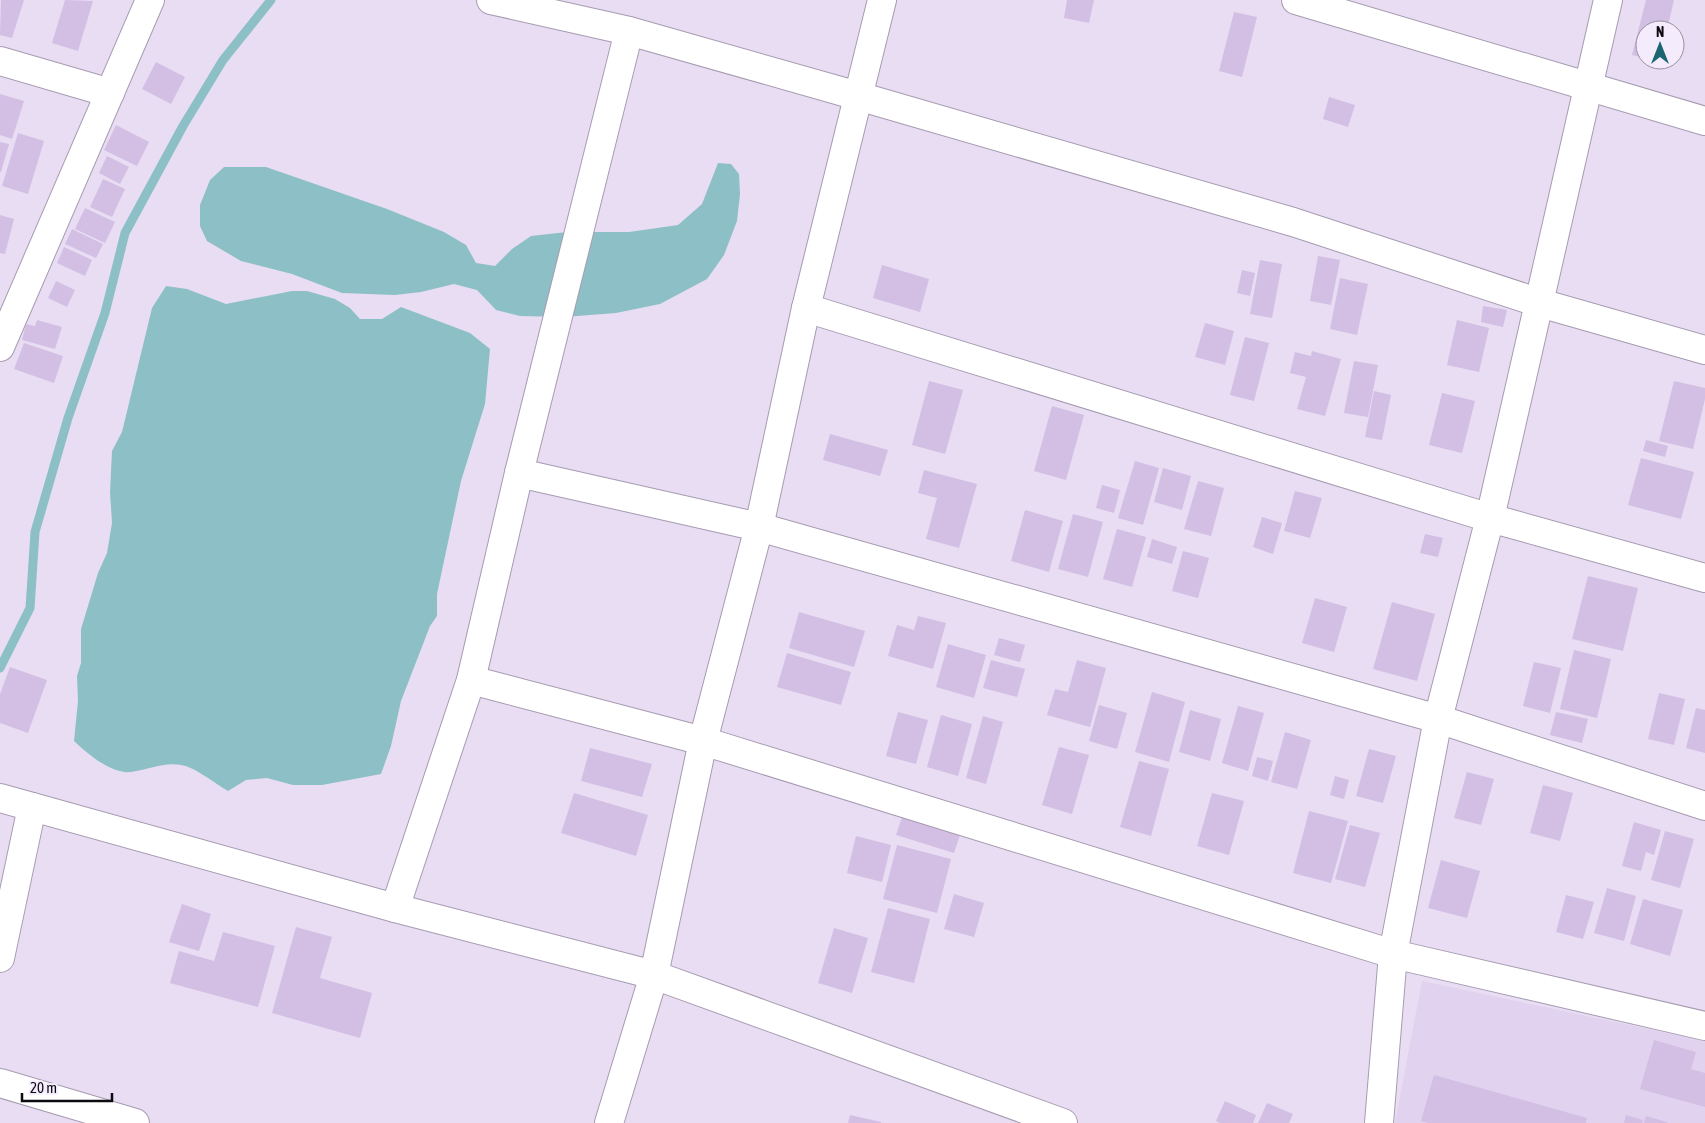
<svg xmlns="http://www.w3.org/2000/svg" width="1705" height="1123" font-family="'Asap Condensed',sans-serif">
  <rect width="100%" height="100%" fill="#e8ddf3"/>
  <!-- built -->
  <polygon fill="#e1d2ef" points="1422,981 1705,1041 1705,1123 1395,1123"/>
  <!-- water -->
  <g fill="#8cc0c6">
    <polygon points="718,163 731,164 739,174 740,194 737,221 724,255 707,279 660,304 616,313 564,317 520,316 496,310 477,290 454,284 421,292 395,295 342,293 292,274 241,261 207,241 200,226 200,205 210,180 224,167 266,167 387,209 444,232 466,245 476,263 495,266 512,249 531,236 567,232 629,232 678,225 702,204"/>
    <path d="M166,286L187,289L226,304L292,291H307L335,299L350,308L360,319H382L401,307L470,333L490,349L485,404L461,481L437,594V616L430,626L401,701L391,746L381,774L322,785H293L267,778L246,780L228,791C216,784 193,766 181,765C163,762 148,770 131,772C111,774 88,754 74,741L78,701L77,676L81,663V629L98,573L107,553L112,523L110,492L112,451L122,432L152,308Z"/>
  </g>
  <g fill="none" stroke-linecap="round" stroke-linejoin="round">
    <!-- stream -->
    <polyline stroke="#8cc0c6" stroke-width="9" points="0,668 30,608 35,532 68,418 105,313 125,233 183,126 223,60 271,0"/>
  </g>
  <!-- building -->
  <g fill="#d3bfe4">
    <polygon points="1,0 24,0 12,38 0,35"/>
    <polygon points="65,0 93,1 78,51 52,43"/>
    <polygon points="1067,0 1094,0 1089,23 1064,18"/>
    <polygon points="1646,0 1674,0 1667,30 1645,30 1645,58 1632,55"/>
    <polygon points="1234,12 1257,17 1242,77 1219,71"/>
    <polygon points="156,62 185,77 171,104 142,89"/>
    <polygon points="0,94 24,101 12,139 0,135"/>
    <polygon points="1329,97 1355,105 1348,127 1323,119"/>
    <polygon points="116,125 149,142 137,166 104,150"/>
    <polygon points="18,133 44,141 28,194 2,186"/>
    <polygon points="0,142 9,144 1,172 0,172"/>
    <polygon points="107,156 129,167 120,184 99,173"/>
    <polygon points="103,179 125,189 112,217 90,207"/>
    <polygon points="85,208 115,222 105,243 75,229"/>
    <polygon points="0,215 14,219 5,254 0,253"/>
    <polygon points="72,229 103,244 96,258 65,244"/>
    <polygon points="64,247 92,260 85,276 57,263"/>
    <polygon points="1318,256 1340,260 1331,305 1310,301"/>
    <polygon points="1260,260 1282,264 1272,318 1250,314"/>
    <polygon points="882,265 929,279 920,312 873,298"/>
    <polygon points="1242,270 1255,273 1250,296 1237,293"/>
    <polygon points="1340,278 1368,284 1357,335 1330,329"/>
    <polygon points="56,281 75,290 67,307 48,298"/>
    <polygon points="1483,306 1507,310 1503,327 1481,322"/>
    <polygon points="37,320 62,327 55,349 22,340 26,324 35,326"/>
    <polygon points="1457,320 1489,328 1479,372 1447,365"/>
    <polygon points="1205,323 1234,331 1225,365 1195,357"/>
    <polygon points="1245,337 1269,343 1254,401 1230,395"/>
    <polygon points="24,343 63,356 54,383 14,369"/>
    <polygon points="1312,351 1341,359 1325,416 1297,409 1306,377 1290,373 1295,352 1311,356"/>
    <polygon points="1354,361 1378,365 1368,417 1344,413"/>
    <polygon points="929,381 963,390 945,454 912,445"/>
    <polygon points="1674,381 1705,388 1705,399 1693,449 1659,441"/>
    <polygon points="1374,391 1391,395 1382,440 1365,437"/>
    <polygon points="1442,393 1475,401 1462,453 1429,445"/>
    <polygon points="1052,406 1084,415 1066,480 1034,471"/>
    <polygon points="830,434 888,450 880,476 823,460"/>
    <polygon points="1646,440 1668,446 1665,457 1643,451"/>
    <polygon points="1641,458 1694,472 1681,519 1628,505"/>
    <polygon points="1135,461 1159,468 1143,525 1118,518"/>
    <polygon points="1163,468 1191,476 1182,510 1154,502"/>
    <polygon points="924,470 977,484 959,548 926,539 937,498 918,493"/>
    <polygon points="1198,481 1224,488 1211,536 1184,529"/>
    <polygon points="1102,485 1120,490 1114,513 1096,508"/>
    <polygon points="1295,491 1322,498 1310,538 1284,531"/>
    <polygon points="1025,510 1063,521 1049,572 1011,561"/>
    <polygon points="1073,514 1103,522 1088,577 1058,569"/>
    <polygon points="1262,517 1282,523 1273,554 1253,547"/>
    <polygon points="1117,529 1146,537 1132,587 1103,579"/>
    <polygon points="1425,534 1443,538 1438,557 1420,553"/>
    <polygon points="1152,539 1177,547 1172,564 1147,557"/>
    <polygon points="1183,551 1209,558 1198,598 1172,591"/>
    <polygon points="1588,576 1638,588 1623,651 1572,639"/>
    <polygon points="1315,598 1347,607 1334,652 1302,643"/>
    <polygon points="1392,602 1435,614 1417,681 1373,669"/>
    <polygon points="799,612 865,631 854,667 789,648"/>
    <polygon points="918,616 946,623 933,669 888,656 897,625 914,630"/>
    <polygon points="999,638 1025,645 1020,662 994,655"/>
    <polygon points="948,644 986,655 974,698 936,687"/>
    <polygon points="1574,650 1611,659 1597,718 1560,709"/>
    <polygon points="787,653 851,672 841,705 777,687"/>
    <polygon points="991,660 1025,669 1017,697 983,688"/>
    <polygon points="1077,660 1106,668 1090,727 1047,715 1055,689 1068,692"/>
    <polygon points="1534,662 1561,668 1550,713 1523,706"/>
    <polygon points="10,667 47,680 28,733 0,723 0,694"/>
    <polygon points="1152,692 1185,702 1169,762 1135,752"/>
    <polygon points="1659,693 1685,699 1674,745 1648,739"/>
    <polygon points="1099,705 1127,713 1117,749 1089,741"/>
    <polygon points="1238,706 1264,713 1248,771 1222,763"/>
    <polygon points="1696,708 1705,710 1705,753 1686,748"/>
    <polygon points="1190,710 1221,719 1210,761 1179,752"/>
    <polygon points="898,712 928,720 916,764 886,756"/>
    <polygon points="1556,712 1588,719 1582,743 1550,735"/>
    <polygon points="941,715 972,724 958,776 927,767"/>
    <polygon points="983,716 1003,722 986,784 966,778"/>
    <polygon points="1285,732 1311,740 1297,789 1271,782"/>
    <polygon points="1059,747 1089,755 1072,814 1042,805"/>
    <polygon points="590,748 652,764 642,797 581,781"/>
    <polygon points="1369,749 1396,756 1383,803 1356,796"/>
    <polygon points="1257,757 1273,761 1268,781 1252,776"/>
    <polygon points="1139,761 1169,769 1151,836 1120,827"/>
    <polygon points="1467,772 1494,779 1481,825 1454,818"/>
    <polygon points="1335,776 1349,780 1344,799 1330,795"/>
    <polygon points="1543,785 1573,793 1560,841 1530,833"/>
    <polygon points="574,793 648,815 636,856 561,833"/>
    <polygon points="1212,793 1244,801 1229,855 1197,846"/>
    <polygon points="904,811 962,829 954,853 896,835"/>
    <polygon points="1309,811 1348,821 1331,883 1293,873"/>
    <polygon points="1634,822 1661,830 1654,855 1646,852 1641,871 1622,866"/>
    <polygon points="1350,825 1380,833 1365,887 1335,879"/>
    <polygon points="1665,831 1694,839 1680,888 1651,880"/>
    <polygon points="856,836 891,845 882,882 847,873"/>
    <polygon points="897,845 951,859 937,913 883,899"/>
    <polygon points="1441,860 1480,871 1467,918 1428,908"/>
    <polygon points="1607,888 1636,896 1624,941 1594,933"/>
    <polygon points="954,894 984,903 974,937 944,929"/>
    <polygon points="1566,895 1594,902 1583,939 1556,932"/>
    <polygon points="1643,899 1683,910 1670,956 1630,944"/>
    <polygon points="182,904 211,914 199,951 169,942"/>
    <polygon points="888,908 930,919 914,983 871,972"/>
    <polygon points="296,927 332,937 320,978 372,993 360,1038 272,1013"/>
    <polygon points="834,928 868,938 852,993 818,983"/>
    <polygon points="223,932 275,946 258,1007 170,983 179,951 214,961"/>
    <polygon points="1654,1040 1696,1052 1691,1069 1705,1073 1705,1107 1640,1089"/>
    <polygon points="1434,1075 1587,1118 1586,1123 1428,1123 1421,1121"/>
    <polygon points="1225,1101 1256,1115 1253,1123 1220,1123 1216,1121"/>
    <polygon points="1267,1103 1293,1114 1289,1123 1258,1123"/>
    <polygon points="850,1115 881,1122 881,1123 848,1123"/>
    <polygon points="1626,1115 1643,1120 1642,1123 1624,1123"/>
    <polygon points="1646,1116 1667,1122 1667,1123 1644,1123"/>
  </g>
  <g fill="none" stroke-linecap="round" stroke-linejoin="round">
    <defs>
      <g id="minor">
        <polyline points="491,0 629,31 858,96 1293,222 1540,303 1705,350"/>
        <polyline points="1296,0 1705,121"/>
        <polyline points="0,61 110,93"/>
        <polyline points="806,308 1490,518 1705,578"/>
        <polyline points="0,347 150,0"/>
        <polyline points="519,473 759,527 1438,719 1705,806"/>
        <polyline points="471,680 703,741 1393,954 1705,1026"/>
        <polyline points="0,798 395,908 654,975 1063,1123"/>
        <polyline points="395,908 471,680 519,473 629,31"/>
        <polyline points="0,958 32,807"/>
        <polyline points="0,1083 135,1123"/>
        <polyline points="609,1123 654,975 703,741 759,527 806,308 882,0"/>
        <polyline points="1379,1123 1393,954 1438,719 1490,518 1608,0"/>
      </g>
    </defs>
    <!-- minor casing -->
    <use href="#minor" stroke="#a69bb0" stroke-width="30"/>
    <!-- minor -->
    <use href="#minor" stroke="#fff" stroke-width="28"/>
  </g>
  <!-- north arrow -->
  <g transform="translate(1660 45)"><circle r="24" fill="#f4ebfd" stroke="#98919f"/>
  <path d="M0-4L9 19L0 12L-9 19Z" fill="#1b6472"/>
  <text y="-8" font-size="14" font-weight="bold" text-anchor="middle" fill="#0d0a11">N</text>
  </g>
  <!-- scale -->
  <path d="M22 1093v8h90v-8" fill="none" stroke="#0d0a11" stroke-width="2.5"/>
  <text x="30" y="1093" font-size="15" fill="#0d0a11" stroke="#f4ebfd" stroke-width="4" paint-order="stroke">20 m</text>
</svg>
